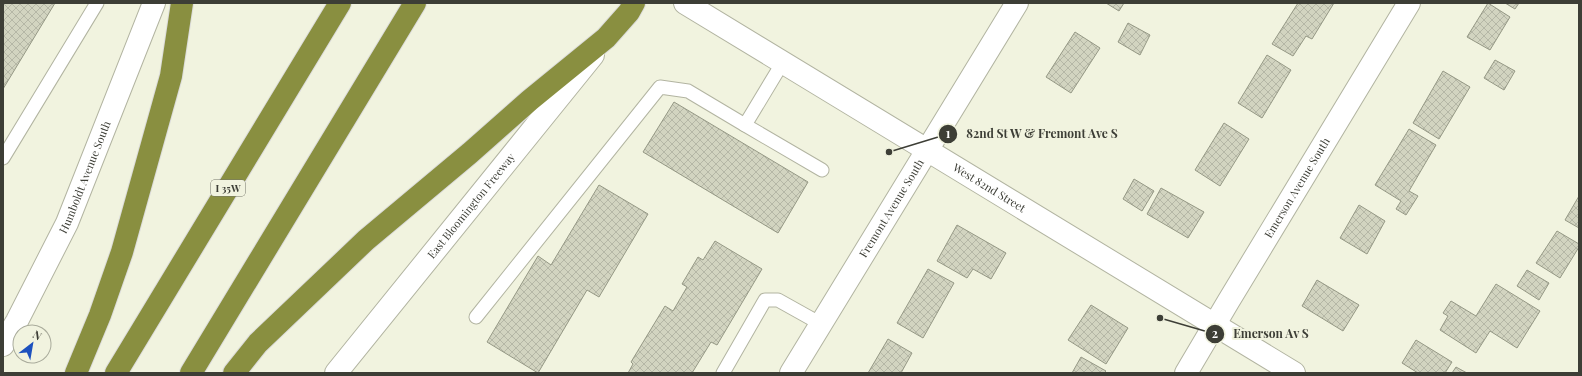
<svg xmlns="http://www.w3.org/2000/svg" width="1582" height="376" font-family="'Playfair Display',serif">
  <defs>
    <pattern id="building-cross-hatch" width="8" height="8" patternUnits="userSpaceOnUse"><rect width="8" height="8" fill="#d2d4c0"/><path d="M0 0l8 8M0 8l8-8" fill="none" stroke="#b5b7a6"/></pattern>
  </defs>
  <rect width="100%" height="100%" fill="#f1f3df"/>
  <!-- building -->
  <g fill="url(#building-cross-hatch)" stroke="#959885">
    <polygon points="3,3 55,3 3,89"/>
    <polygon points="1106,3 1124,3 1119,11"/>
    <polygon points="1298,3 1334,3 1312,39 1306,36 1293,56 1272,44"/>
    <polygon points="1488,3 1510,17 1490,50 1467,37"/>
    <polygon points="1505,3 1519,3 1515,9"/>
    <polygon points="1128,23 1150,35 1140,55 1118,42"/>
    <polygon points="1075,32 1100,48 1071,93 1046,77"/>
    <polygon points="1267,55 1291,70 1262,118 1238,103"/>
    <polygon points="1495,60 1515,71 1504,90 1484,78"/>
    <polygon points="1443,71 1470,87 1439,139 1413,123"/>
    <polygon points="674,102 808,182 778,233 643,152"/>
    <polygon points="1224,123 1249,139 1220,186 1195,170"/>
    <polygon points="1409,129 1436,145 1409,191 1418,196 1406,215 1396,209 1401,201 1375,185"/>
    <polygon points="1134,179 1154,191 1142,211 1123,199"/>
    <polygon points="599,185 648,214 599,297 587,290 538,373 487,342 538,256 551,265"/>
    <polygon points="1161,188 1204,212 1188,238 1147,214"/>
    <polygon points="1579,196 1579,228 1565,220"/>
    <polygon points="1359,205 1385,221 1367,254 1340,238"/>
    <polygon points="957,225 1006,253 991,279 973,269 967,278 937,261"/>
    <polygon points="1557,231 1579,244 1579,247 1560,278 1536,263"/>
    <polygon points="715,241 762,269 717,345 711,342 692,373 628,373 633,364 631,362 665,306 673,311 687,287 682,284 698,257 703,260"/>
    <polygon points="928,269 954,283 923,338 897,323"/>
    <polygon points="1527,270 1549,283 1539,300 1517,286"/>
    <polygon points="1317,280 1359,305 1343,331 1302,306"/>
    <polygon points="1496,284 1540,311 1517,348 1490,331 1476,353 1440,330 1448,316 1443,313 1451,301 1476,316"/>
    <polygon points="1091,305 1128,328 1106,364 1068,340"/>
    <polygon points="888,339 912,353 901,373 868,373"/>
    <polygon points="1416,340 1452,362 1445,373 1418,373 1402,363"/>
    <polygon points="1081,357 1106,371 1104,373 1072,373"/>
    <polygon points="1456,367 1467,373 1452,373"/>
  </g>
  <g fill="none" stroke-linecap="round" stroke-linejoin="round">
    <defs>
      <g id="service">
        <polyline points="745,125 822,170"/>
        <polyline points="3,158 97,3"/>
        <polyline points="476,317 660,87 688,91 745,125 783,62"/>
        <polyline points="723,373 765,300 778,300 821,324"/>
      </g>
      <g id="minor">
        <path id="s1" d="M3,345L17,321L67,223L154,3"/>
        <path id="s2" d="M336,373L593,55"/>
        <path id="s3" d="M791,373L1017,3"/>
        <path id="s4" d="M1186,373L1228,302L1409,3"/>
      </g>
      <g id="tertiary">
        <path id="s5" d="M685,3L1294,373"/>
      </g>
      <g id="motorway">
        <polyline points="76,373 100,315 122,252 171,76 182,3"/>
        <polyline points="116,373 340,3"/>
        <polyline points="191,373 415,3"/>
        <polyline points="234,373 258,343 366,240 470,153 530,100 606,38 629,12 634,3"/>
      </g>
    </defs>
    <!-- service casing -->
    <use href="#service" stroke="#b2b4a1" stroke-width="15"/>
    <!-- minor casing -->
    <use href="#minor" stroke="#b2b4a1" stroke-width="24"/>
    <!-- tertiary casing -->
    <use href="#tertiary" stroke="#b2b4a1" stroke-width="24"/>
    <!-- motorway casing -->
    <use href="#motorway" stroke="#dcdcdb" stroke-width="24"/>
    <!-- service -->
    <use href="#service" stroke="#fff" stroke-width="13"/>
    <!-- minor -->
    <use href="#minor" stroke="#fff" stroke-width="22"/>
    <!-- tertiary -->
    <use href="#tertiary" stroke="#fff" stroke-width="22"/>
    <!-- motorway -->
    <use href="#motorway" stroke="#898f40" stroke-width="22"/>
  </g>
  <g text-anchor="middle" stroke-width="4" stroke-linejoin="round" paint-order="stroke">
    <!-- shield labels -->
    <rect fill="#f1f3df" stroke="#737469" stroke-width="1" x="211" y="180" width="34" height="16" rx="3"/>
    <g font-size="10" font-weight="bold" fill="#3d3e36">
      <text x="228" y="192">I 35W</text>
    </g>
    <!-- street labels -->
    <g font-size="11" fill="#3d3e36" stroke="#f1f3df">
      <text dy="4" stroke="none"><textPath href="#s1" startOffset="187">Humboldt Avenue South</textPath></text>
      <text dy="4" stroke="none"><textPath href="#s5" startOffset="356">West 82nd Street</textPath></text>
      <text dy="4" stroke="none"><textPath href="#s4" startOffset="216">Emerson Avenue South</textPath></text>
      <text dy="4" stroke="none"><textPath href="#s2" startOffset="215">East Bloomington Freeway</textPath></text>
      <text dy="4" stroke="none"><textPath href="#s3" startOffset="193">Fremont Avenue South</textPath></text>
    </g>
  </g>
  <!-- callouts -->
  <path fill="none" stroke="#3d3e36" stroke-width="1.5" d="M889 152L948 134M1160 318L1215 334"/>
  <g fill="#3d3e36" stroke="#f1f3df" stroke-width="1.5">
    <circle cx="889" cy="152" r="4"/>
    <circle cx="1160" cy="318" r="4"/>
    <circle cx="948" cy="134" r="10"/>
    <circle cx="1215" cy="334" r="10"/>
  </g>
  <g font-size="12" text-anchor="middle" font-weight="bold" fill="#fff">
    <text x="948" y="138">1</text>
    <text x="1215" y="338">2</text>
  </g>
  <g font-size="12" text-anchor="middle" font-weight="bold" fill="#3d3e36" stroke="#f1f3df" stroke-width="4" stroke-linejoin="round" paint-order="stroke">
    <text x="1042" y="138">82nd St W &amp; Fremont Ave S</text>
    <text x="1271" y="338">Emerson Av S</text>
  </g>
  <!-- border -->
  <rect width="1582" height="376" fill="none" stroke="#3d3e36" stroke-width="8"/>
  <!-- north arrow -->
  <g transform="translate(32 344) rotate(31)"><circle r="19" fill="#f1f3df" stroke="#a9ab9b"/>
  <path d="M0-3L7 15L0 10L-7 15Z" fill="#1d51be"/>
  <text y="-6" font-size="11" font-weight="bold" text-anchor="middle" fill="#3d3e36">N</text>
  </g>
</svg>
